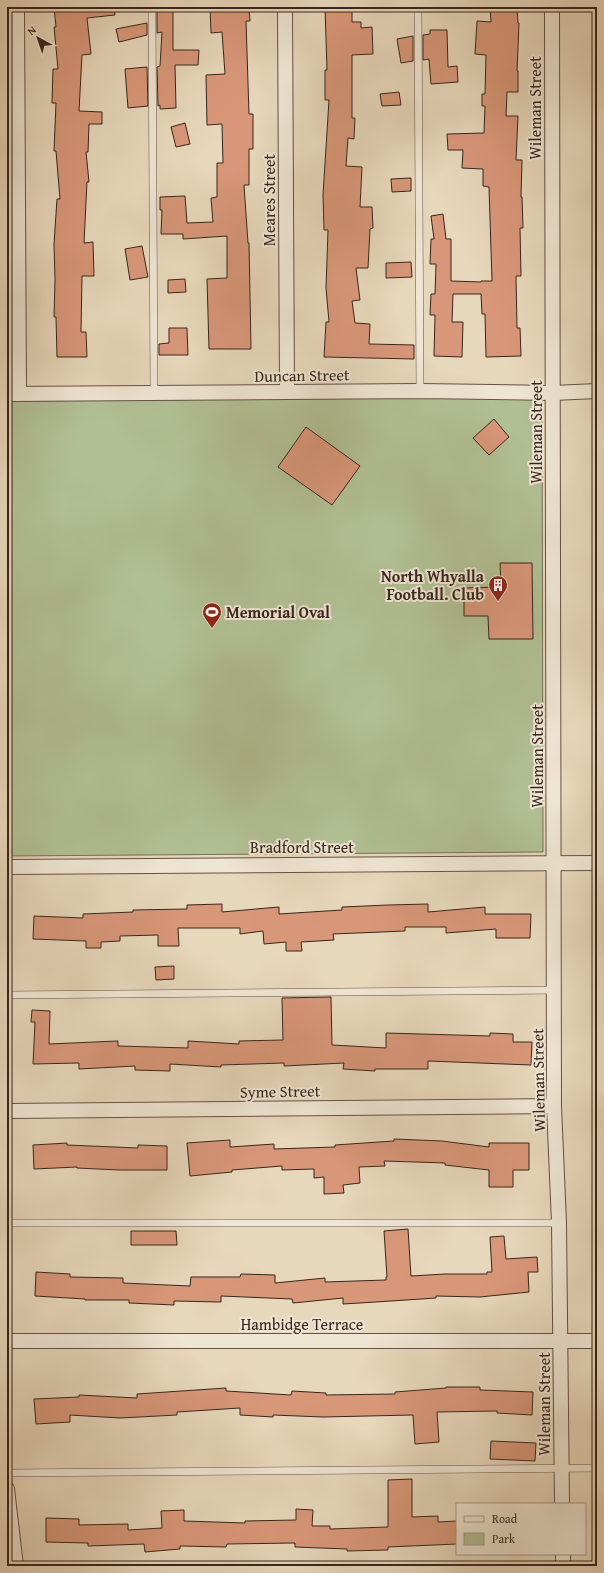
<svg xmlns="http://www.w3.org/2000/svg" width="604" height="1573" font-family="'Gentium Book Plus',serif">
  <rect width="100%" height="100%" fill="#e7d7bb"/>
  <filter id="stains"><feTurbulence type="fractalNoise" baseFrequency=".005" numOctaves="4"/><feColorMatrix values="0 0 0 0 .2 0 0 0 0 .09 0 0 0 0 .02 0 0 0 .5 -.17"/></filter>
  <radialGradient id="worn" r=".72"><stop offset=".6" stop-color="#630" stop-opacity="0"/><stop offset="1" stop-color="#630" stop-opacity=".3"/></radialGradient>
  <!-- green -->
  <polygon fill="#b1bf94" stroke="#747258" points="542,397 543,852 7,856 7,401"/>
  <!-- building -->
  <g fill="#d89779" stroke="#38251c">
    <polygon points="54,7 114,7 115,15 87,18 91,54 82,55 79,111 102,112 102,124 89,124 88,152 86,152 89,182 87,182 84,243 93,242 94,276 82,276 81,332 86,332 87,357 57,357 56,317 54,317 55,279 54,244 57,199 60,199 56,151 54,151 56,103 52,103 53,69 58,69 54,27 56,27"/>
    <polygon points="157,7 173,7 173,50 199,50 198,65 175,65 176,108 160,109 160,105 158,106 157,67 160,66 162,32 157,33"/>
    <polygon points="210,7 249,7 250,21 246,21 249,114 253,114 253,149 249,149 249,185 244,185 248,243 249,243 251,349 209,349 207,279 227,278 227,236 183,239 183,234 161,234 162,210 160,210 160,197 185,196 187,223 213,222 211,198 217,197 217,163 223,163 222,124 207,125 206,75 225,74 222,32 211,33"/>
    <polygon points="325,7 352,7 352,22 361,22 361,28 372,27 373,54 352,55 352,118 355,118 354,139 348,138 346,166 362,167 360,207 372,207 373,228 370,229 368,268 356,268 360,300 352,301 355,323 370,324 369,344 414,345 414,359 324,357 326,322 329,322 326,288 328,230 324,230 323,195 329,100 325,100 325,70 327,70"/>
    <polygon points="490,7 517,7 518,23 519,23 517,71 518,71 518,92 507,92 506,116 518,116 516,160 522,160 521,197 522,197 523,228 520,228 521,276 516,276 517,328 520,328 521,356 486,357 485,314 482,314 481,294 453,294 452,322 463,322 462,357 434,356 435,315 430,315 431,294 435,294 436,264 430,264 431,239 434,239 431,216 443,214 446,239 451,239 451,281 481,282 481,281 492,281 489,187 483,186 483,169 462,168 463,150 448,150 447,134 484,133 485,106 482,106 482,94 485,94 486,55 475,54 477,21 491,22"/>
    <polygon points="147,23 147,35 119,42 116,29"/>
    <polygon points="430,30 447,30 448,67 457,66 458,82 431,84 429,59 423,60 423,35 430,34"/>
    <polygon points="413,36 413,61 401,63 397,39"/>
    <polygon points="147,67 148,106 128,108 125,69"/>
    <polygon points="399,92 401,105 382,106 380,94"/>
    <polygon points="185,123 190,144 176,147 171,127"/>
    <polygon points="411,178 411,191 392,192 391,179"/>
    <polygon points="142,246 148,277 130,280 125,249"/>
    <polygon points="411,262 412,277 386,278 386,263"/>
    <polygon points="185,279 186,292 168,293 168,280"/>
    <polygon points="169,328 187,328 188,355 159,355 159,344 169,343"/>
    <polygon points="494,419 509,437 489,455 473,438"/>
    <polygon points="306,427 360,466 332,505 278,467"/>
    <polygon points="500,563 532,563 533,639 489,639 488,616 464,616 464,588 501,587"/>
    <polygon points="222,904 222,912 279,907 279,914 342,910 342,907 388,905 428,904 428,912 485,907 485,914 531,914 530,938 496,938 496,929 446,933 446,927 405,927 405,931 333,934 334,940 301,942 302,951 286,951 286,942 264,944 263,931 240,934 240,928 178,928 179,946 158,946 158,935 120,936 120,941 101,942 101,948 86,948 86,941 33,939 34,916 83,918 83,914 133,912 133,910 187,909 187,905"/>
    <polygon points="174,966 174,979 156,980 155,967"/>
    <polygon points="331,997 332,1045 386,1048 386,1033 490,1036 490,1033 513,1034 513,1042 532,1042 531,1065 428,1061 428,1069 375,1069 375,1071 343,1069 344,1063 284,1066 284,1063 221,1065 221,1067 170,1064 170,1071 135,1070 135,1066 79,1069 79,1063 33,1064 35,1022 31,1022 32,1010 50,1011 49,1044 118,1041 118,1046 188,1048 188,1041 239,1044 239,1041 283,1040 282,998"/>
    <polygon points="394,1139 442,1141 489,1147 489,1143 529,1143 529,1170 513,1170 513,1187 489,1187 489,1170 445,1165 445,1163 384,1161 385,1166 359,1167 360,1183 343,1185 344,1193 324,1194 324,1177 314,1178 314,1169 282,1170 282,1166 232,1170 232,1172 190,1176 187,1143 230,1140 230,1147 274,1144 274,1149 335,1147 335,1145 394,1141"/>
    <polygon points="67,1143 67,1145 138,1148 138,1145 167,1146 167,1170 119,1170 77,1168 77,1167 34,1169 33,1145"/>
    <polygon points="408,1229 411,1276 445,1274 487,1274 487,1272 492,1272 490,1237 504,1236 506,1259 537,1257 538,1272 528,1272 529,1292 480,1297 436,1296 436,1298 376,1302 343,1304 343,1298 293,1303 292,1299 221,1296 221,1302 174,1301 174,1305 129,1303 129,1300 85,1300 85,1299 35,1296 36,1272 70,1274 70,1277 123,1278 123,1283 190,1286 191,1277 240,1277 241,1274 275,1275 275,1283 325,1278 325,1282 386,1280 386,1277 387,1277 384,1231"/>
    <polygon points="131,1231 176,1231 177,1245 131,1245"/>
    <polygon points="446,1387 480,1387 480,1390 533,1392 532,1415 497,1413 497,1411 437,1412 439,1442 415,1444 413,1415 323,1417 273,1415 273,1417 240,1415 240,1408 177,1412 177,1415 120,1418 70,1415 70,1422 36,1424 34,1399 79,1397 79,1395 137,1398 137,1394 226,1388 226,1391 291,1395 292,1391 326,1393 326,1395 395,1394 395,1392 446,1388"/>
    <polygon points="491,1441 536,1443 535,1461 490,1459"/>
    <polygon points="412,1479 412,1517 438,1516 438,1522 457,1521 457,1544 388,1547 388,1550 347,1551 347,1549 295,1547 295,1543 227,1544 226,1547 180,1546 180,1549 145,1552 144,1544 88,1546 88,1543 46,1542 46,1518 79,1519 79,1525 128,1524 128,1530 162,1528 161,1511 184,1510 184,1521 245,1523 245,1521 296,1520 296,1509 313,1510 312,1526 330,1526 330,1529 388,1527 388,1480"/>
  </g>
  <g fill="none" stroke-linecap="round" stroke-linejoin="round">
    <defs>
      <g id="lane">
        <polyline points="152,7 154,393"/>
        <polyline points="418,7 420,391"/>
        <polyline points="7,995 554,990"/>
        <polyline points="7,1223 559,1223"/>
        <polyline points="7,1473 597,1468"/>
      </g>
      <g id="street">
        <polyline points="17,7 19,394"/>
        <polyline points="285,7 287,392"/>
        <polyline points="552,7 554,1106 559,1223 562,1504"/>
        <polyline points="7,394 420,391 553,393 597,391"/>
        <polyline points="7,867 597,863"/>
        <polyline points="7,1111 554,1106"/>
        <polyline points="7,1341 597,1341"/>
        <polyline points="7,1489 16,1566"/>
        <polyline points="563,1554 563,1566"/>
      </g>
    </defs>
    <!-- lane casing -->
    <use href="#lane" stroke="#645244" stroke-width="8"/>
    <!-- street casing -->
    <use href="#street" stroke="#645244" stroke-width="16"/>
    <!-- lane -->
    <use href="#lane" stroke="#efe5d3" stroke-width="7"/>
    <!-- street -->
    <use href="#street" stroke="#efe5d3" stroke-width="14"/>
  </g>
  <!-- icons -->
  <defs>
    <symbol id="building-pin" viewBox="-11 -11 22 30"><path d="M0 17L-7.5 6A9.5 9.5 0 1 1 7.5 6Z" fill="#8f2418" stroke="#efe5d3"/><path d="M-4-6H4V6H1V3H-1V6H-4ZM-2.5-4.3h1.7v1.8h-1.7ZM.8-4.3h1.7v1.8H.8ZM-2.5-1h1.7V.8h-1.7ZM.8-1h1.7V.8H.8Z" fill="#fff"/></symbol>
    <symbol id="stadium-pin" viewBox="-11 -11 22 30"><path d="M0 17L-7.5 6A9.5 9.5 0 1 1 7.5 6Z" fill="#8f2418" stroke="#efe5d3"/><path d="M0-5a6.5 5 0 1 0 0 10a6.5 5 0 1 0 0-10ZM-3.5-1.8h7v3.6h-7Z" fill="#fff"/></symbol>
  </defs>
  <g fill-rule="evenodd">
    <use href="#building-pin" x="487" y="574" width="22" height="30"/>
    <use href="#stadium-pin" x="201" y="601" width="22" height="30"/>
  </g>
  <g text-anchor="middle" stroke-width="4" stroke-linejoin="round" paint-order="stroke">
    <!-- street labels -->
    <g font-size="16" fill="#38251c" stroke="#efe5d3">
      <text transform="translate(535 108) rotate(-90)" y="6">Wileman Street</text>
      <text transform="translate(269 200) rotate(-90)" y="6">Meares Street</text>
      <text transform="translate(302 375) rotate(-1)" y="6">Duncan Street</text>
      <text transform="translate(536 432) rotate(-90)" y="6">Wileman Street</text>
      <text transform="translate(537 756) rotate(-90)" y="6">Wileman Street</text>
      <text x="302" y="853">Bradford Street</text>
      <text transform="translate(538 1080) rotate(-91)" y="6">Wileman Street</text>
      <text transform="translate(280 1091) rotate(-1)" y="6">Syme Street</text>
      <text x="302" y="1330">Hambidge Terrace</text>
      <text transform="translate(544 1404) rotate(-90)" y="6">Wileman Street</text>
    </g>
    <!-- poi labels -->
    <g font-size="16" font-weight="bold" fill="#38251c" stroke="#efe5d3" text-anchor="end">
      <text x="484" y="582">North Whyalla<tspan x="484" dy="18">Football. Club</tspan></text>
      <text x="226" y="618" text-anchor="start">Memorial Oval</text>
    </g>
  </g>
  <!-- margin -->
  <rect width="604" height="1573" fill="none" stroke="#e7d7bb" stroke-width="24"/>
  <rect x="8" y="8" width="588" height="1557" fill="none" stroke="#38251c" stroke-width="2"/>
  <rect x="12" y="12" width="580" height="1549" fill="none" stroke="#38251c"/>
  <!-- legend -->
  <rect x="456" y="1503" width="130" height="52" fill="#efe5d3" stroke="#a6988a"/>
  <rect x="464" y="1516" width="20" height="6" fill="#efe5d3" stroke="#a6988a"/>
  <text x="492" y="1523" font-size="12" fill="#38251c">Road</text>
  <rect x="464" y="1533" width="20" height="12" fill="#b1bf94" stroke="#a6988a"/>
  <text x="492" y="1543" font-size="12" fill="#38251c">Park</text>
  <!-- north arrow -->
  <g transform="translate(38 38) rotate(320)" stroke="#efe5d3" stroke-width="3" paint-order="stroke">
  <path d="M0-3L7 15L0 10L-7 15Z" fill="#38251c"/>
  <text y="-6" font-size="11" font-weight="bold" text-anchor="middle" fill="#38251c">N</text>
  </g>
  <rect width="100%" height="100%" filter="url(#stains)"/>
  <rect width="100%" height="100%" fill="url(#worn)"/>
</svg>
